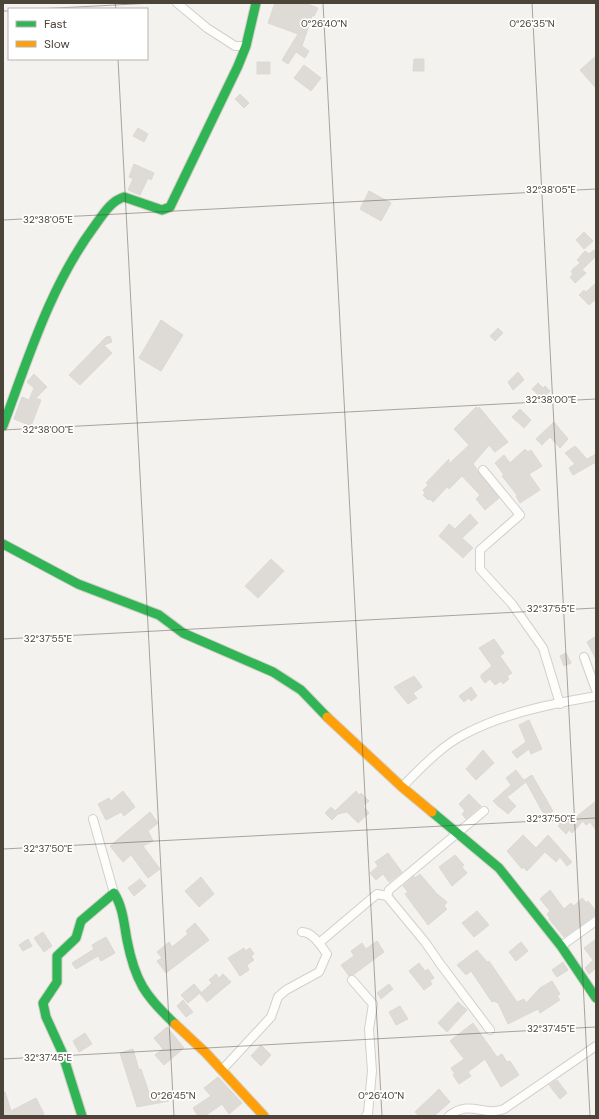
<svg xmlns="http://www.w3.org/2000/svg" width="599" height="1119" font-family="'DM Sans',sans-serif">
  <rect width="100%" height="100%" fill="#f4f2ee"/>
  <!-- building -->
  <g fill="#dedbd6" stroke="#dcd9d4">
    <polygon points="275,3 305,3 318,8 314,16 312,16 302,46 309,51 305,58 296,52 288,64 282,60 298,34 268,23"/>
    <polygon points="596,56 596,88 580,70"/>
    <polygon points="414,59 424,59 424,71 413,71"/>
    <rect x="257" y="62" width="13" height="12"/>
    <polygon points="304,65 321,78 311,91 294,78"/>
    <polygon points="240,94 249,103 244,108 235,99"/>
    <polygon points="138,128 148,134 144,142 133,136"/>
    <polygon points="134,164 154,173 151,180 148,178 140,195 128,190 133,179 129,177"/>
    <polygon points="369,191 391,203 381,221 360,209"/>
    <polygon points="584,232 593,241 584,249 576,240"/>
    <polygon points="594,250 596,256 582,270 586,273 575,283 570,277 573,274 571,272 573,269 580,263 577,260 585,251 589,254"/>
    <polygon points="596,283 596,299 589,305 579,295 584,290 586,292"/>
    <polygon points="161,320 183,335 161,371 139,358"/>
    <polygon points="498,328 503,333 495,341 490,336"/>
    <polygon points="110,336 112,342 104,345 112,353 80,385 69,375 106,337"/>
    <polygon points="518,372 524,380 513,390 508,382"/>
    <polygon points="34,374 47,387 36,398 41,400 31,426 14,419 22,397 29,400 34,388 27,382"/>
    <polygon points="538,383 543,388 545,386 550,391 543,399 532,389"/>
    <polygon points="476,407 478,409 479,407 508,442 495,452 489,445 473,464 499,498 485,510 476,499 480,495 462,476 449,489 447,487 433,502 430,499 428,500 423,495 425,493 423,490 428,485 426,483 449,459 449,464 469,445 454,429"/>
    <polygon points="520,409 531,420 524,428 512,417"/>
    <polygon points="554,422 568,439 560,448 550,437 542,445 536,439"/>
    <polygon points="575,446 587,459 596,454 596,462 573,475 569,468 575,464 565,453"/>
    <polygon points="525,449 528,452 531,450 542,466 529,474 540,490 520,503 516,496 517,495 502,476 504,475 495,463 504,455 510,463"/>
    <polygon points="470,514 478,523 462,538 473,548 463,558 439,536 449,524 455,529"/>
    <polygon points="271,559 284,571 258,598 245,586"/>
    <polygon points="596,636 596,659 587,642"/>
    <polygon points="494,639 504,653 500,656 512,673 507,676 509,679 503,684 501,681 495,685 490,679 485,683 481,678 481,675 492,666 479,648"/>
    <polygon points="566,653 571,663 564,666 560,656"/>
    <polygon points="414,676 422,687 413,693 417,698 408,704 394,687"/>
    <polygon points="471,687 477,696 471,701 469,698 464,702 459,696"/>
    <polygon points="529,720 542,749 531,754 529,749 517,758 512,752 526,742 519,725"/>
    <polygon points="483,750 494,763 476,780 466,769"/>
    <polygon points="516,770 525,782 524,780 532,775 553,811 546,815 542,811 526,782 507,797 516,806 508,814 497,805 493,801 511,785 506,778"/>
    <polygon points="123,791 135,807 124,816 121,812 106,820 98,804 109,798 111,801"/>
    <polygon points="356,791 359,795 361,793 369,801 363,806 369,813 358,823 347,812 338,814 332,820 325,813 331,807 335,811"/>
    <polygon points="469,794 481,806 466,819 462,814 465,811 459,804"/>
    <polygon points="596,801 596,830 590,822 586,825 583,821 572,833 569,830 566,834 558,826 560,824 557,821 562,816 571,821"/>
    <polygon points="150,812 158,823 148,831 153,841 143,846 160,869 148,878 131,855 123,862 110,846"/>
    <polygon points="523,835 536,848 548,835 572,862 567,866 560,857 556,862 545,852 527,871 523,867 522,869 507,851"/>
    <polygon points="388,853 402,872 389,882 383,874 376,880 370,873 378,866 375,862"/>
    <polygon points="455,855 464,865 462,867 467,873 452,886 439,867"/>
    <polygon points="420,874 437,894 447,902 444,906 447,909 428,925 405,894 408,892 403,886 414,876 415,878"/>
    <polygon points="201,877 214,894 199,907 185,891"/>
    <polygon points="140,879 146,886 134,896 128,888"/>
    <polygon points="550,890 564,909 571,903 574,906 582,898 587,903 588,901 596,911 596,914 564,937 549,919 550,918 547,914 550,911 540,899"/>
    <polygon points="477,911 489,925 474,937 462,923"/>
    <polygon points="195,923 209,940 166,973 157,961 162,958 157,952 169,942 172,947 188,934 186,931"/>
    <polygon points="43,932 52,946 44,952 34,938"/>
    <polygon points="106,937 115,953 101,961 98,956 76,969 72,963 94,949 92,945"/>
    <polygon points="28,939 32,946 23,951 19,945"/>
    <polygon points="596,939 596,968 589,974 585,968 593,960 584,948"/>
    <polygon points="377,941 384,952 353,975 349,976 341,965 354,956 351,951 362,943 366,949"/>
    <polygon points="521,942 528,951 516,961 509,952"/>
    <polygon points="244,948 245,951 250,948 254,954 251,956 254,960 247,965 249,970 240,976 228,958"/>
    <polygon points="477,950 487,962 489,961 517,1002 524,999 526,1003 540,988 552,981 560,994 557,996 560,1000 540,1013 538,1009 508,1024 498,1003 494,1001 492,1002 471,971 466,975 457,965"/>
    <polygon points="563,962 568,970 557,977 552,970"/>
    <polygon points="419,963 425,971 428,969 434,978 430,981 432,984 424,990 409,971"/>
    <polygon points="216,974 219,978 223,974 231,982 207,1002 200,994 212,983 209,980"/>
    <polygon points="194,984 201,992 188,1003 181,995"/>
    <polygon points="389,984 393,989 381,999 377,993"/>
    <polygon points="183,1000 193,1012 186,1017 177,1006"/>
    <polygon points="458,1002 467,1010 447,1032 438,1023"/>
    <polygon points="400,1006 408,1019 396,1025 389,1012"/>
    <polygon points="473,1023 497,1057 502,1054 507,1062 510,1061 519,1075 501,1087 485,1059 468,1072 471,1076 459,1084 453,1075 455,1074 451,1068 464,1059 450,1041"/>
    <polygon points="167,1027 184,1048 164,1065 155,1055 163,1049 154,1038"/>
    <polygon points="85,1033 92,1044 79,1052 73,1041"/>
    <polygon points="261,1045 271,1055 261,1066 251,1056"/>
    <polygon points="133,1049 139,1070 141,1069 150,1096 167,1092 169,1101 137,1107 120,1053"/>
    <polygon points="218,1077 242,1103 229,1114 222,1104 205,1116 198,1116 193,1108 211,1096 204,1088"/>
    <polygon points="557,1080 567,1093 560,1099 549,1085"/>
    <polygon points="439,1089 450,1102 434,1116 419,1116 415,1112"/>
    <polygon points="3,1092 5,1092 11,1111 36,1098 44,1114 40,1116 3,1116"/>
  </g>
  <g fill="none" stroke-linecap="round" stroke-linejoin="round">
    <defs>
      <g id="street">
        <polyline points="177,3 207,28 235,46 246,46"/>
        <polyline points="483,470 520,515 480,550 480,569 512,604 543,648 560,704"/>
        <polyline points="584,657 596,690"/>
        <path d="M402,787C421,768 441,746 465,734C505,713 551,704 596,696"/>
        <polyline points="484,811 389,890 387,896 425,942 441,965 490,1030"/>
        <polyline points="93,819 114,893"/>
        <polyline points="319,943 377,894 387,896"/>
        <polyline points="561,946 596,921"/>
        <polyline points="352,980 373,1004 369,1029 372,1071 368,1113 366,1116"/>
        <path d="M222,1070L271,1017L278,997L286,990L319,972L327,954C321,946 313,932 302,932"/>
        <path d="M449,1116C471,1099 482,1117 504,1109L596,1046"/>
      </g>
      <g id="fast">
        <path d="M3,426C29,356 51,284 96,224C104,213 111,201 124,197L162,210L170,207L238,66L246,46L256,3"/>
        <polyline points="3,544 78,584 159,615 183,633 273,672 301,690 327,717"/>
        <polyline points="432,812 499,868 561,946 596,998"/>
        <path d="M82,1116L62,1052L46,1017L43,1003L57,982V956L76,938L81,921L114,893C123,907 124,924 127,940C135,981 145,996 175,1024"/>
      </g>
      <g id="slow">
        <polyline points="327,717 402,787 432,812"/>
        <polyline points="175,1024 206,1053 264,1116"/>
      </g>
    </defs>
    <!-- street casing -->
    <use href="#street" stroke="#d2d0cb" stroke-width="10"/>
    <!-- fast casing -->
    <use href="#fast" stroke="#d3cfc5" stroke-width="11"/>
    <!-- slow casing -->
    <use href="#slow" stroke="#d3cfc5" stroke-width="11"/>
    <!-- street -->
    <use href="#street" stroke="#fdfdfc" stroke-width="8"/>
    <!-- fast -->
    <use href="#fast" stroke="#30b455" stroke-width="9"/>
    <!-- slow -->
    <use href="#slow" stroke="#ff9f0a" stroke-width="9"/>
  </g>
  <!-- ticks -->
  <path fill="none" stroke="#4b4439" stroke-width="1" stroke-opacity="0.45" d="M115,3L116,9M323,3L382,1116M532,3L590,1116M38,9L153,3M3,11H9M118,59L174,1116M3,220L596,189M3,430L596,399M3,639L596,608M3,849L596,818M3,1059L596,1027"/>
  <g font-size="10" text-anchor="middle" fill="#4b4439" stroke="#fff" stroke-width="3.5" stroke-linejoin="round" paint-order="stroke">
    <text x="324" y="27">0°26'40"N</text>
    <text x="532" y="27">0°26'35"N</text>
    <text x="551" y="193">32°38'05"E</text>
    <text x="48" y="223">32°38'05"E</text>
    <text x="551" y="403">32°38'00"E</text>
    <text x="48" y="433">32°38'00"E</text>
    <text x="551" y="612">32°37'55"E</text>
    <text x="48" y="642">32°37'55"E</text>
    <text x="551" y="822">32°37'50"E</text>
    <text x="48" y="852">32°37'50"E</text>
    <text x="551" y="1032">32°37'45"E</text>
    <text x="48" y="1061">32°37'45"E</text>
    <text x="173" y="1099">0°26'45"N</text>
    <text x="381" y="1099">0°26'40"N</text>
  </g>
  <!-- border -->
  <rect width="599" height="1119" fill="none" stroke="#4b4439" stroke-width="8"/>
  <!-- legend -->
  <rect x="8" y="8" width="140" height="52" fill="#ffffff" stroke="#b7b4b0"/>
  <rect x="16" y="21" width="20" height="6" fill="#30b455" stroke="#b7b4b0"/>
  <text x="44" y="28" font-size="12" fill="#4b4439">Fast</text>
  <rect x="16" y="41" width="20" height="6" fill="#ff9f0a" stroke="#b7b4b0"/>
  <text x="44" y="48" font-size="12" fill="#4b4439">Slow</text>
</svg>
